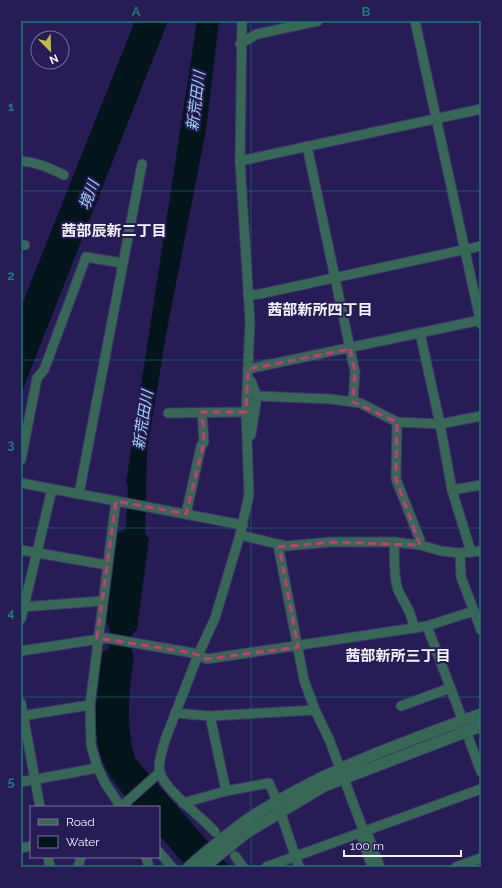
<svg xmlns="http://www.w3.org/2000/svg" width="502" height="888" font-family="Raleway,'Noto Sans JP',sans-serif">
  <rect width="100%" height="100%" fill="#271c56"/>
  <!-- water -->
  <g fill="#04141b">
    <polygon points="135,21 168,21 21,394 21,307"/>
    <path d="M197,21H219L206,130L166,335L147,451L145,533L149,539L137,629C129,637 129,646 134,656C129,690 125,724 135,758L230,867H187L159,835V807H135C123,794 113,782 105,767C89,735 98,688 101,653L109,648L110,629L106,622L117,533L123,531L126,527L128,487L126,483Z"/>
  </g>
  <g fill="none" stroke-linecap="round" stroke-linejoin="round">
    <defs>
      <g id="minor">
        <polyline points="415,21 481,324"/>
        <polyline points="240,44 257,34 318,21"/>
        <polyline points="307,146 355,372 353,402"/>
        <path d="M21,161C37,162 49,168 64,175"/>
        <polyline points="240,161 481,109"/>
        <polyline points="21,245 25,245"/>
        <polyline points="249,295 260,294 481,246"/>
        <polyline points="420,333 440,424 452,490 471,552"/>
        <polyline points="248,369 481,320"/>
        <polyline points="248,380 251,381 257,396 251,435"/>
        <polyline points="257,396 330,399 353,402 360,403 397,422 440,424 481,416"/>
        <polyline points="168,413 246,412"/>
        <polyline points="397,422 396,479 420,540 420,545"/>
        <polyline points="21,460 37,378 44,370 86,257 122,263"/>
        <polyline points="21,483 243,525"/>
        <polyline points="452,490 481,485"/>
        <polyline points="79,494 142,164"/>
        <polyline points="116,501 90,705 91,745 97,766 105,783 121,807"/>
        <polyline points="186,514 201,446 204,442 202,412"/>
        <polyline points="240,535 286,546 331,542 394,542 420,545 441,551 460,553 481,551"/>
        <path d="M394,542C395,557 393,576 398,590C405,605 411,610 414,628"/>
        <polyline points="278,545 304,680 315,710 329,739 364,832 368,835 380,867"/>
        <polyline points="21,550 107,565"/>
        <polyline points="460,553 461,577 481,630"/>
        <polyline points="21,607 102,601"/>
        <polyline points="21,619 52,489"/>
        <polyline points="427,626 463,721"/>
        <polyline points="21,651 106,638 193,653 207,659 427,626 474,611"/>
        <polyline points="21,703 40,807"/>
        <polyline points="401,706 450,688"/>
        <polyline points="175,713 210,716 315,710"/>
        <polyline points="21,716 90,705"/>
        <polyline points="210,716 226,791"/>
        <polyline points="466,731 481,772"/>
        <polyline points="21,782 92,769 97,766"/>
        <polyline points="183,803 226,791 269,783 277,801"/>
        <polyline points="121,807 160,772"/>
        <polyline points="280,811 299,867"/>
        <path d="M215,832C203,818 165,790 160,773C157,763 163,749 165,740L198,655L215,618L240,535L249,495L246,412L250,322L240,161L242,21"/>
        <polyline points="364,832 362,838 372,867"/>
        <polyline points="21,848 31,846"/>
        <polyline points="159,852 172,867"/>
        <polyline points="235,856 243,867"/>
        <polyline points="48,857 50,867"/>
        <polyline points="146,857 149,867"/>
        <polyline points="78,867 81,857"/>
        <polyline points="266,867 481,789"/>
        <polyline points="456,867 481,858"/>
      </g>
      <g id="tertiary">
        <path d="M189,867C210,849 230,831 253,816C324,770 402,743 481,714"/>
        <polyline points="204,867 246,833 324,786 481,726"/>
      </g>
    </defs>
    <!-- minor casing -->
    <use href="#minor" stroke="#3f366a" stroke-width="11"/>
    <!-- tertiary casing -->
    <use href="#tertiary" stroke="#3f366a" stroke-width="13"/>
    <!-- minor -->
    <use href="#minor" stroke="#366855" stroke-width="9"/>
    <!-- tertiary -->
    <use href="#tertiary" stroke="#366855" stroke-width="11"/>
  </g>
  <!-- marked area -->
  <path fill="none" stroke="#c93973" stroke-width="3" stroke-dasharray="8 5" stroke-linejoin="round" d="M350,349L355,372L353,402L397,422L396,479L420,545L331,542L279,547L298,647L207,659L193,653L97,638L116,501L186,514L204,442L202,412H246L248,369Z"/>
  <!-- grid -->
  <path fill="none" stroke="#1a7c75" stroke-width="1" stroke-opacity="0.55" d="M251,21V867M21,191H481M21,360H481M21,528H481M21,697H481"/>
  <g text-anchor="middle" stroke-width="4" stroke-linejoin="round" paint-order="stroke">
    <!-- water labels -->
    <g font-size="15" font-style="italic" fill="#9ed6ef" stroke="#271c56">
      <text transform="translate(196 101) rotate(-83)" y="5">新荒田川</text>
      <text transform="translate(89 195) rotate(-70)" y="5">境川</text>
      <text transform="translate(143 420) rotate(-81)" y="5">新荒田川</text>
    </g>
    <!-- neighbourhood labels -->
    <g font-size="15" font-weight="bold" fill="#f3f3fb" stroke="#271c56">
      <text x="114" y="236">茜部辰新二丁目</text>
      <text x="320" y="315">茜部新所四丁目</text>
      <text x="398" y="661">茜部新所三丁目</text>
    </g>
  </g>
  <!-- border -->
  <rect width="502" height="888" fill="none" stroke="#271c56" stroke-width="44"/>
  <!-- legend -->
  <rect x="30" y="806" width="130" height="52" fill="#271c56" stroke="#797298"/>
  <rect x="38" y="819" width="20" height="6" fill="#366855" stroke="#797298"/>
  <text x="66" y="826" font-size="12" fill="#f3f3fb">Road</text>
  <rect x="38" y="836" width="20" height="12" fill="#04141b" stroke="#797298"/>
  <text x="66" y="846" font-size="12" fill="#f3f3fb">Water</text>
  <!-- north arrow -->
  <g transform="translate(50 50) rotate(157)"><circle r="19" fill="#271c56" stroke="#797298"/>
  <path d="M0-3L7 15L0 10L-7 15Z" fill="#c2bd3f"/>
  <text y="-6" font-size="11" font-weight="bold" text-anchor="middle" fill="#f3f3fb">N</text>
  </g>
  <!-- scale -->
  <path d="M344 850v6h117v-6" fill="none" stroke="#f3f3fb" stroke-width="2"/>
  <text x="350" y="850" font-size="12" fill="#f3f3fb" stroke="#271c56" stroke-width="3" paint-order="stroke">100 m</text>
  <rect x="22" y="22" width="458" height="844" fill="none" stroke="#1a7c75" stroke-width="1.5"/>
  <g font-size="13" text-anchor="middle" font-weight="bold" fill="#1a7c75">
    <text x="136" y="16">A</text>
    <text x="366" y="16">B</text>
    <text x="11" y="111">1</text>
    <text x="11" y="280">2</text>
    <text x="11" y="449">3</text>
    <text x="11" y="617">4</text>
    <text x="11" y="786">5</text>
  </g>
</svg>
